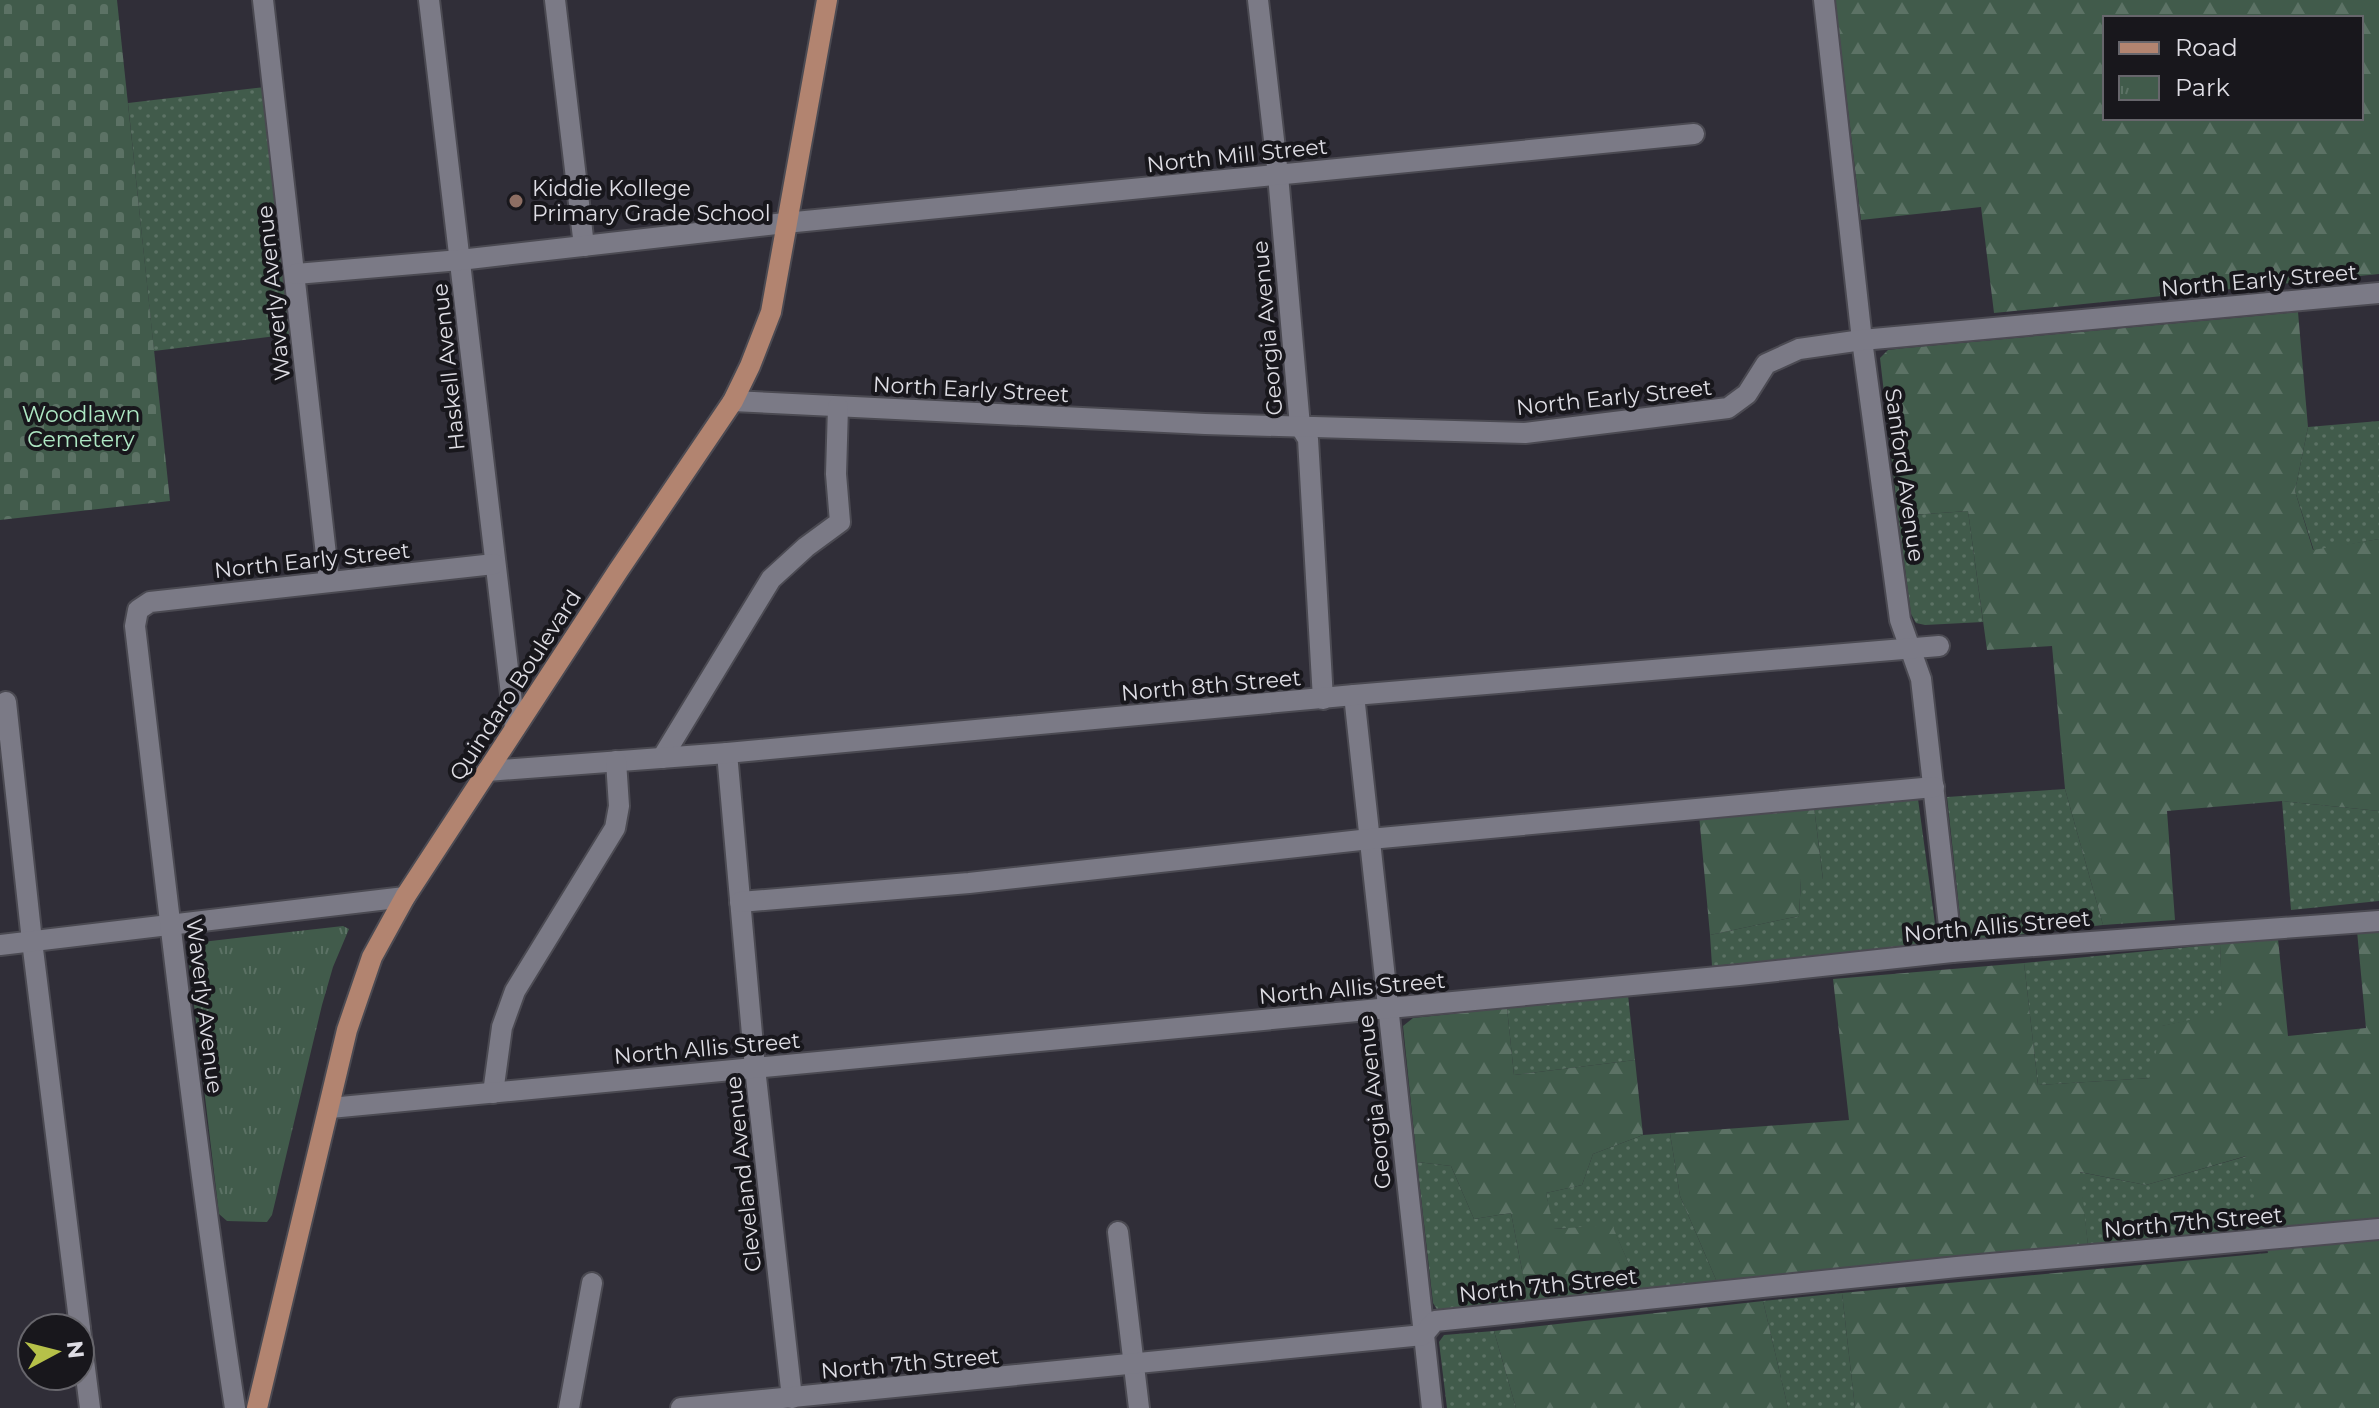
<svg xmlns="http://www.w3.org/2000/svg" width="2379" height="1408" font-family="Montserrat,sans-serif">
  <defs>
    <pattern id="grass-dots" width="8" height="8" patternUnits="userSpaceOnUse" patternTransform="scale(2)"><rect width="8" height="8" fill="#415b4b"/><path d="M2 2h.1M6 6h.1" fill="none" stroke="#5c7265" stroke-width="1.8" stroke-linecap="round"/></pattern>
    <pattern id="forest-firs" width="22" height="20" patternUnits="userSpaceOnUse" patternTransform="scale(2)"><rect width="22" height="20" fill="#415b4b"/><path d="M5 1l3.5 6h-7zM16 11l3.5 6h-7z" fill="#5c7265"/></pattern>
    <pattern id="cemetery-stones" width="16" height="16" patternUnits="userSpaceOnUse" patternTransform="scale(2)"><rect width="16" height="16" fill="#415b4b"/><path d="M2 7V4a2 2 0 0 1 4 0v3zM10 15v-3a2 2 0 0 1 4 0v3z" fill="#5c7265"/></pattern>
    <pattern id="park-tufts" width="24" height="20" patternUnits="userSpaceOnUse" patternTransform="scale(2)"><rect width="24" height="20" fill="#415b4b"/><path d="M3 7l-1-3M5 7V3M7 7l1-3M15 17l-1-3M17 17v-4M19 17l1-3" fill="none" stroke="#5c7265"/></pattern>
  </defs>
  <rect width="100%" height="100%" fill="#302e38"/>
  <!-- grass -->
  <g fill="url(#grass-dots)">
    <polygon points="265,87 292,334 154,351 128,103"/>
    <polygon points="2379,421 2379,539 2314,551 2295,491 2308,427"/>
    <polygon points="1968,511 1983,622 1925,625 1916,623 1911,614 1898,516"/>
    <polygon points="2065,789 2103,925 1973,940 1962,935 1947,797"/>
    <polygon points="1918,799 1936,931 1932,943 1919,947 1712,966 1710,935 1799,916 1801,879 1823,879 1814,807"/>
    <polygon points="2282,801 2379,811 2379,901 2291,910"/>
    <polygon points="2220,944 2223,1014 2162,1026 2152,1078 2038,1085 2024,963"/>
    <polygon points="1628,995 1635,1060 1514,1075 1507,1008"/>
    <polygon points="1670,1133 1680,1196 1717,1282 1640,1289 1612,1226 1553,1229 1546,1193 1582,1185 1593,1154 1643,1135"/>
    <polygon points="2247,1156 2263,1228 2088,1245 2079,1172 2146,1185"/>
    <polygon points="1417,1162 1451,1166 1474,1219 1511,1213 1528,1301 1438,1311 1433,1303"/>
    <polygon points="1842,1293 1855,1408 1788,1408 1763,1301"/>
    <polygon points="1494,1331 1516,1408 1447,1408 1439,1342 1444,1335"/>
  </g>
  <!-- forest -->
  <g fill="url(#forest-firs)" fill-rule="evenodd">
    <path d="M1835,0H2379V274L1994,313L1981,207L1861,220ZM2361,18V118H2105V18Z"/>
    <polygon points="2298,312 2308,427 2295,491 2313,550 2379,539 2379,811 2282,801 2167,811 2175,920 2103,925 2065,789 2052,646 1987,650 1968,511 1898,516 1880,358 1888,350 1905,348"/>
    <polygon points="1814,807 1823,880 1801,879 1799,916 1710,935 1699,815"/>
    <polygon points="2379,929 2379,1408 1855,1408 1842,1293 2268,1253 2246,1156 2146,1185 2080,1172 2088,1245 1717,1282 1680,1196 1670,1133 1849,1120 1833,979 2024,963 2038,1085 2151,1078 2161,1026 2222,1013 2220,944 2278,939 2288,1036 2366,1028 2357,931"/>
    <polygon points="1507,1008 1514,1075 1635,1060 1643,1135 1593,1154 1582,1185 1546,1193 1554,1229 1612,1225 1640,1289 1528,1301 1511,1213 1474,1219 1451,1166 1417,1162 1403,1026 1413,1018"/>
    <polygon points="1763,1301 1788,1408 1516,1408 1494,1331"/>
  </g>
  <!-- cemetery -->
  <polygon fill="url(#cemetery-stones)" points="0,0 117,0 170,501 0,520"/>
  <!-- park -->
  <polygon fill="url(#park-tufts)" points="343,926 349,929 333,967 322,1005 272,1215 267,1222 227,1221 219,1214 189,963 202,942"/>
  <g fill="none" stroke-linecap="round" stroke-linejoin="round">
    <defs>
      <g id="minor">
        <polyline points="263,0 329,581"/>
        <polyline points="429,0 515,728"/>
        <polyline points="555,0 584,246"/>
        <polyline points="1258,0 1278,175 1300,426 1308,439 1323,699"/>
        <polyline points="1824,0 1862,340 1900,620 1921,679 1952,952"/>
        <polyline points="296,274 460,260 785,223 1694,134"/>
        <polyline points="733,401 1205,424 1525,433 1728,408 1747,394 1766,364 1799,349 1862,340 2379,293"/>
        <polyline points="1354,695 1432,1408"/>
        <polyline points="6,702 32,941 80,1328"/>
        <polyline points="727,753 755,1068 792,1398"/>
        <polyline points="662,758 771,579 806,547 840,522 836,474 838,407"/>
        <polyline points="487,771 727,753 1354,695 1939,646"/>
        <polyline points="740,902 969,883 1370,839 1934,787"/>
        <polyline points="0,945 405,897"/>
        <polyline points="493,1093 502,1027 515,991 615,828 619,806 616,761"/>
        <polyline points="330,1108 1739,975 1952,952 2379,921"/>
        <polyline points="1118,1232 1139,1408"/>
        <polyline points="80,1329 90,1408"/>
        <path d="M235,1408C195,1148 166,887 135,626L138,610L150,602L494,564"/>
        <polyline points="569,1408 592,1283"/>
        <polyline points="681,1408 1423,1335 1435,1321 1957,1267 2379,1229"/>
      </g>
      <polyline id="major" points="257,1408 347,1030 372,957 405,897 618,571 733,401 750,366 771,312 827,0"/>
    </defs>
    <!-- minor casing -->
    <use href="#minor" stroke="#4b4a52" stroke-width="24"/>
    <!-- major casing -->
    <use href="#major" stroke="#4b4a52" stroke-width="24"/>
    <!-- minor -->
    <use href="#minor" stroke="#7b7a86" stroke-width="20"/>
    <!-- major -->
    <use href="#major" stroke="#b28470" stroke-width="20"/>
  </g>
  <!-- markers -->
  <circle fill="#8d6e63" stroke="#18171c" stroke-width="3" cx="516" cy="201" r="8"/>
  <g text-anchor="middle" stroke-width="8" stroke-linejoin="round" paint-order="stroke">
    <!-- street labels -->
    <g font-size="22" fill="#dedde4" stroke="#18171c">
      <text transform="translate(1237 155) rotate(-6)" y="8">North Mill Street</text>
      <text transform="translate(2259 280) rotate(-5)" y="8">North Early Street</text>
      <text transform="translate(273 293) rotate(-96)" y="8">Waverly Avenue</text>
      <text transform="translate(1267 328) rotate(-95)" y="8">Georgia Avenue</text>
      <text transform="translate(448 367) rotate(-96)" y="8">Haskell Avenue</text>
      <text transform="translate(971 389) rotate(3)" y="8">North Early Street</text>
      <text transform="translate(1614 397) rotate(-6)" y="8">North Early Street</text>
      <text transform="translate(1905 475) rotate(82)" y="8">Sanford Avenue</text>
      <text transform="translate(312 560) rotate(-6)" y="8">North Early Street</text>
      <text transform="translate(515 685) rotate(-57)" y="8">Quindaro Boulevard</text>
      <text transform="translate(1211 685) rotate(-5)" y="8">North 8th Street</text>
      <text transform="translate(1997 926) rotate(-5)" y="8">North Allis Street</text>
      <text transform="translate(1352 988) rotate(-5)" y="8">North Allis Street</text>
      <text transform="translate(205 1006) rotate(83)" y="8">Waverly Avenue</text>
      <text transform="translate(707 1048) rotate(-5)" y="8">North Allis Street</text>
      <text transform="translate(1374 1102) rotate(-96)" y="8">Georgia Avenue</text>
      <text transform="translate(743 1174) rotate(-96)" y="8">Cleveland Avenue</text>
      <text transform="translate(2193 1222) rotate(-5)" y="8">North 7th Street</text>
      <text transform="translate(1548 1285) rotate(-6)" y="8">North 7th Street</text>
      <text transform="translate(910 1363) rotate(-5)" y="8">North 7th Street</text>
    </g>
    <!-- poi labels -->
    <g font-size="22" fill="#dedde4" stroke="#18171c" text-anchor="start">
      <text x="532" y="196">Kiddie Kollege<tspan x="532" dy="25">Primary Grade School</tspan></text>
    </g>
    <!-- park labels -->
    <g font-size="22" fill="#aee8c4" stroke="#18171c">
      <text x="81" y="422">Woodlawn<tspan x="81" dy="25">Cemetery</tspan></text>
    </g>
  </g>
  <!-- legend -->
  <rect x="2103" y="16" width="260" height="104" fill="#18171c" stroke="#67666c" stroke-width="2"/>
  <rect x="2119" y="42" width="40" height="12" fill="#b28470" stroke="#67666c" stroke-width="2"/>
  <text x="2175" y="56" font-size="24" fill="#dedde4">Road</text>
  <rect x="2119" y="76" width="40" height="24" fill="url(#park-tufts)" stroke="#67666c" stroke-width="2"/>
  <text x="2175" y="96" font-size="24" fill="#dedde4">Park</text>
  <!-- north arrow -->
  <g transform="translate(56 1352) rotate(83)"><circle r="38" fill="#18171c" stroke="#67666c" stroke-width="2"/>
  <path d="M0-6L14 30L0 20L-14 30Z" fill="#b6c149"/>
  <text y="-12" font-size="22" font-weight="bold" text-anchor="middle" fill="#dedde4">N</text>
  </g>
</svg>
